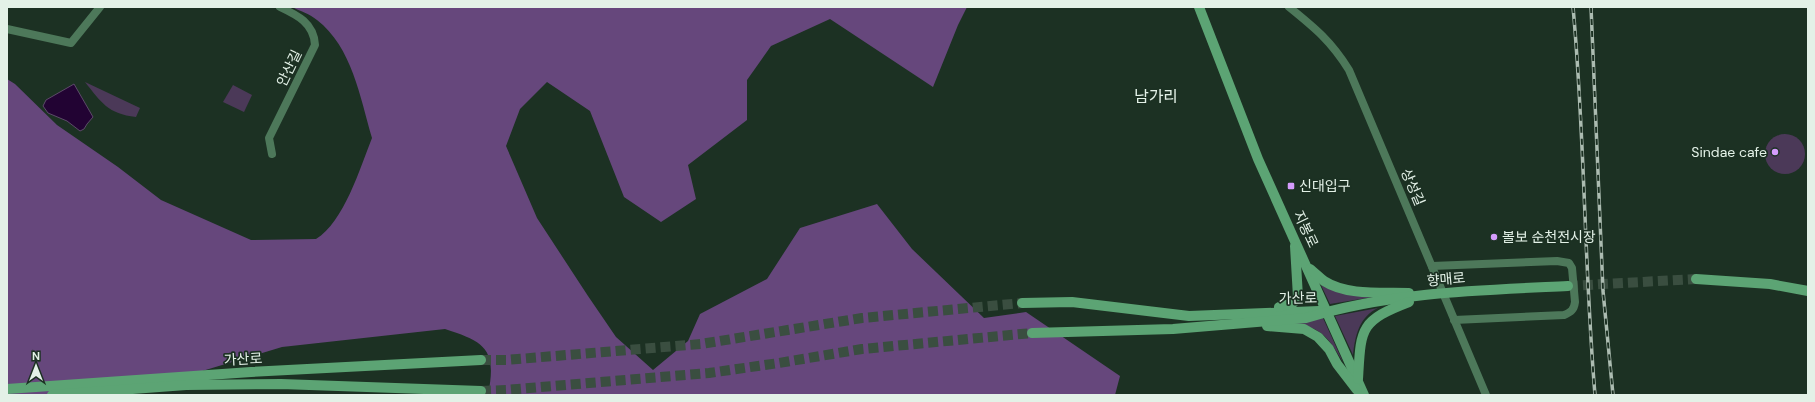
<svg xmlns="http://www.w3.org/2000/svg" width="1815" height="402" font-family="'DM Sans','Noto Sans KR',sans-serif">
  <rect width="100%" height="100%" fill="#1c3123"/>
  <!-- green -->
  <g fill="#4b3958">
    <path d="M85,82L140,108L136,117C108,114 101,102 85,82Z"/>
    <polygon points="233,85 252,95 244,112 223,102"/>
    <circle cx="1785" cy="154" r="20"/>
    <polygon points="1321,285 1335,291 1373,297 1330,304"/>
    <path d="M1378,308C1359,317 1355,336 1353,355L1335,316Z"/>
    <path d="M1323,318L1343,362C1327,335 1320,325 1287,324Z"/>
  </g>
  <!-- forest -->
  <path fill="#66477c" d="M292,7H967L958,25L933,87L830,19L771,46L747,80V120L688,165L696,199L661,222L624,197L590,111L547,82L520,109L506,146L537,218L588,296L616,337L653,370L688,341L700,314L767,279L800,228L877,204L912,249L984,318L1026,312L1120,376L1115,395H488C497,350 486,342 445,329L282,347L123,395H7V79L15,84L57,125L118,167L161,200L251,240L316,239C344,222 360,168 372,138C360,97 352,47 317,20C310,14 300,11 292,7Z"/>
  <!-- water -->
  <polygon fill="#220333" stroke="#5c4a69" points="74,84 93,117 87,124 84,129 80,131 67,121 48,113 43,106 46,100"/>
  <g fill="none" stroke-linecap="round" stroke-linejoin="round">
    <!-- secondary-tunnel -->
    <g stroke="#3a4e40" stroke-width="10" stroke-dasharray="10 5" stroke-linecap="butt">
      <polyline points="1568,286 1696,279"/>
      <polyline points="481,360 506,360 701,344 862,318 1022,303"/>
      <polyline points="481,391 506,390 709,373 779,363 862,349 1032,333"/>
    </g>
    <!-- street -->
    <g stroke="#4d785a" stroke-width="8">
      <path d="M1289,7C1315,28 1331,41 1349,70L1486,395"/>
      <polyline points="7,29 71,43 100,7"/>
      <path d="M272,154L269,138L315,45C314,23 297,15 280,7"/>
      <path d="M1432,266L1557,261L1569,263L1572,268L1575,302C1574,310 1571,312 1564,315L1454,320"/>
    </g>
    <!-- secondary -->
    <g stroke="#5ca474" stroke-width="10">
      <polyline points="1199,7 1258,159 1364,395"/>
      <path d="M1310,269C1314,272 1319,277 1324,281C1347,296 1383,292 1409,293"/>
      <polyline points="1696,279 1770,284 1808,291"/>
      <polyline points="1022,303 1072,302 1189,316 1319,311"/>
      <polyline points="1279,307 1293,303 1298,297 1295,246"/>
      <polyline points="1267,326 1304,329 1318,337 1329,349 1337,364 1357,390"/>
      <path d="M1032,333L1173,329L1306,318C1389,292 1482,290 1568,286"/>
      <path d="M1358,379C1361,329 1359,321 1409,302"/>
      <polyline points="7,389 251,372 481,360"/>
      <polyline points="52,395 186,385 281,384 481,391"/>
    </g>
    <defs>
      <g id="rail">
        <path d="M1573,7C1585,136 1584,266 1595,395"/>
        <polyline points="1591,7 1603,291 1613,395"/>
      </g>
    </defs>
    <!-- rail casing -->
    <use href="#rail" stroke="#acbcb1" stroke-width="3.5"/>
    <!-- rail -->
    <use href="#rail" stroke="#1c3123" stroke-width="2" stroke-dasharray="6" stroke-linecap="butt"/>
  </g>
  <!-- markers -->
  <g fill="#d49cfc" stroke="#1c3123" stroke-width="1.5">
    <circle cx="1775" cy="152" r="4"/>
    <rect x="1287" y="182" width="8" height="8" rx="2"/>
    <circle cx="1494" cy="237" r="4"/>
  </g>
  <g text-anchor="middle" stroke-width="3.5" stroke-linejoin="round" paint-order="stroke">
    <!-- street labels -->
    <g font-size="14" fill="#e3f1e7" stroke="#1c3123">
      <text transform="translate(289 68) rotate(-64)" y="5">안산길</text>
      <text transform="translate(1413 187) rotate(67)" y="5">상성길</text>
      <text transform="translate(1306 229) rotate(65)" y="5">지봉로</text>
      <text transform="translate(1446 279) rotate(-5)" y="5">향매로</text>
      <text transform="translate(1298 298) rotate(-1)" y="5">가산로</text>
      <text transform="translate(243 359) rotate(-3)" y="5">가산로</text>
    </g>
    <!-- poi labels -->
    <g font-size="14" fill="#e3f1e7" stroke="#1c3123" text-anchor="start">
      <text x="1767" y="157" text-anchor="end">Sindae cafe</text>
      <text x="1299" y="191">신대입구</text>
      <text x="1502" y="242">볼보 순천전시장</text>
    </g>
    <!-- quarter labels -->
    <g font-size="16" fill="#e3f1e7" stroke="#1c3123">
      <text x="1156" y="102">남가리</text>
    </g>
  </g>
  <!-- border -->
  <rect width="1815" height="402" fill="none" stroke="#e3f1e7" stroke-width="16"/>
  <!-- north arrow -->
  <g transform="translate(36 366)" stroke="#1c3123" stroke-width="3" paint-order="stroke">
  <path d="M0-3L7 15L0 10L-7 15Z" fill="#e3f1e7"/>
  <text y="-6" font-size="11" font-weight="bold" text-anchor="middle" fill="#e3f1e7">N</text>
  </g>
</svg>
